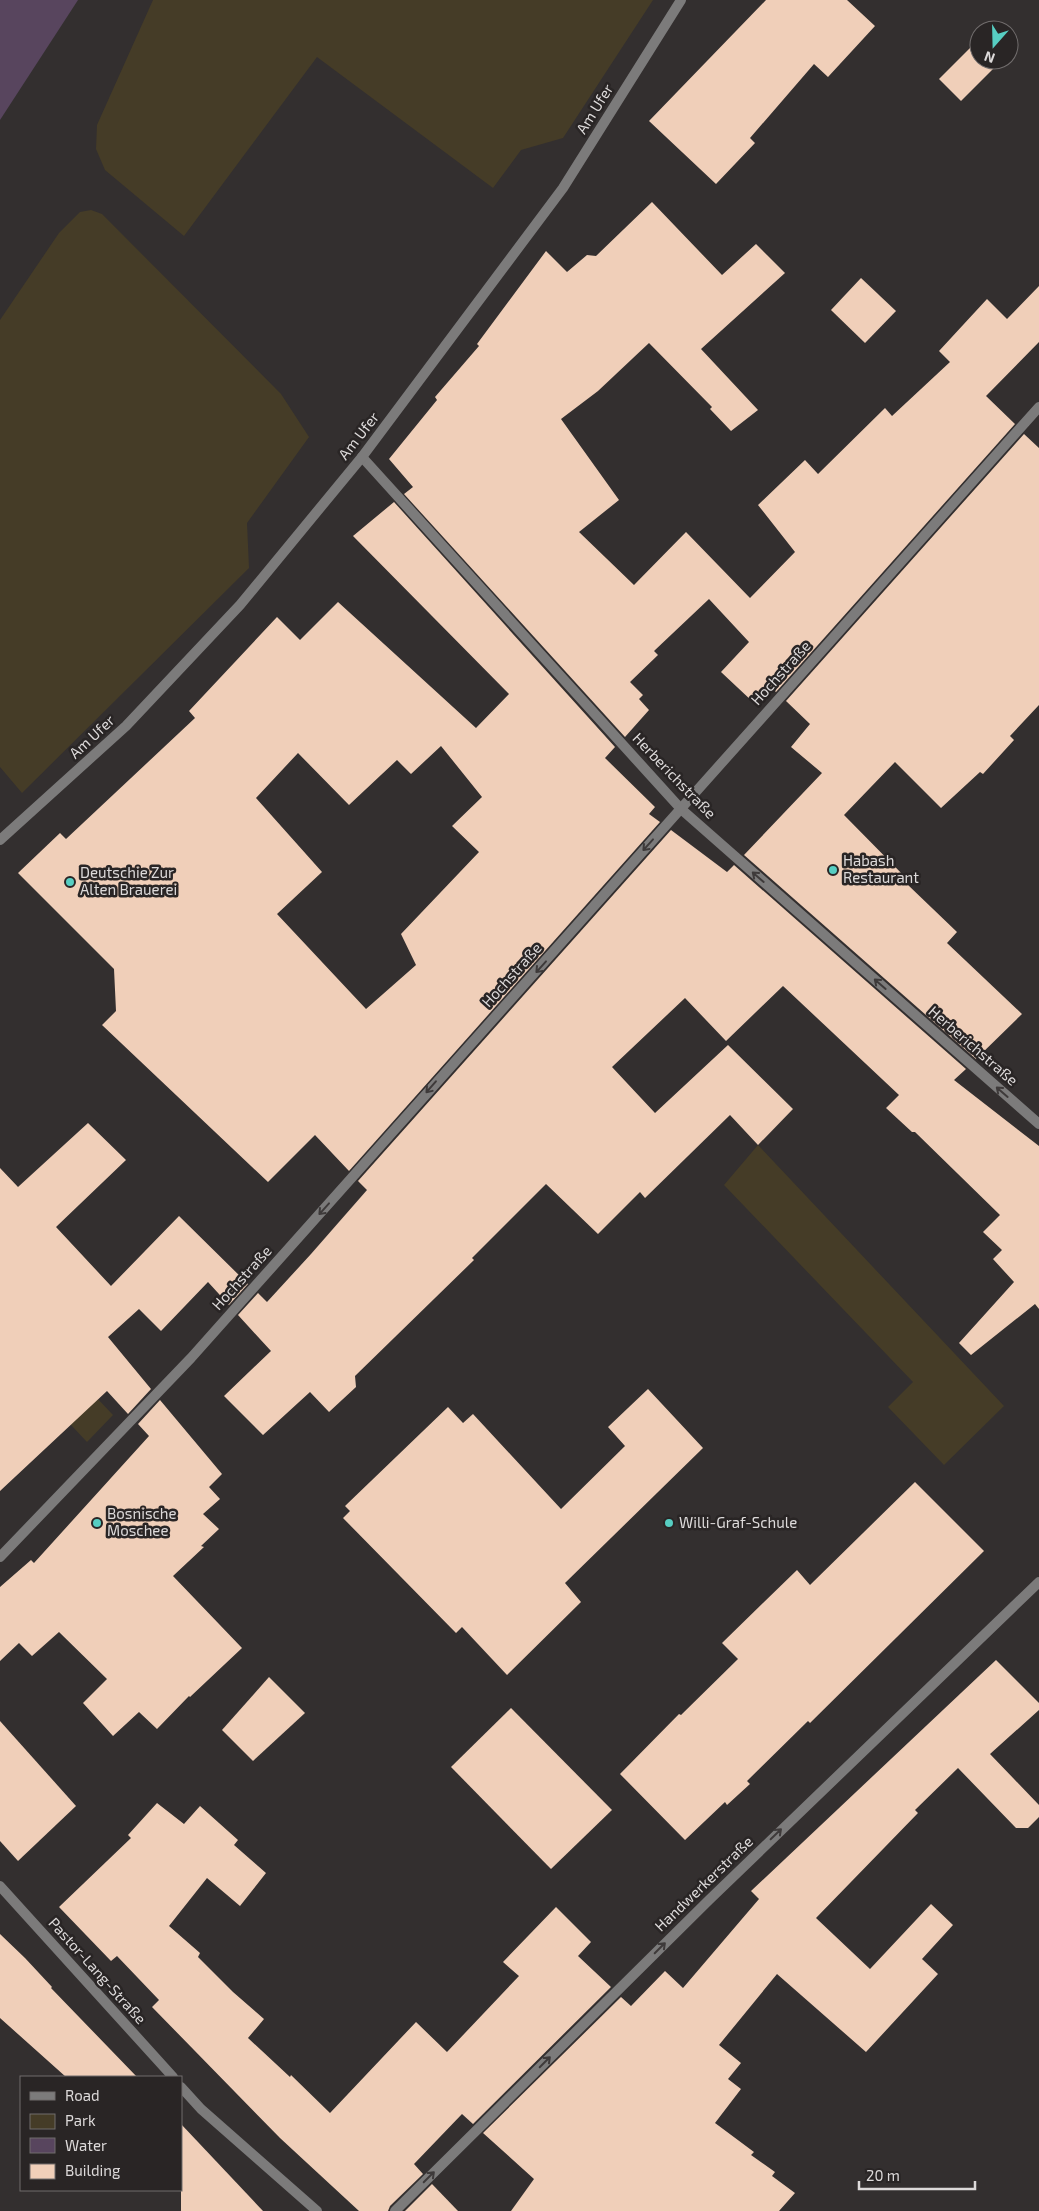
<svg xmlns="http://www.w3.org/2000/svg" width="1039" height="2211" font-family="'Exo 2',sans-serif">
  <rect width="100%" height="100%" fill="#332f2f"/>
  <!-- green -->
  <g fill="#453c27">
    <polygon points="153,0 653,0 563,138 521,150 493,188 317,57 184,236 105,170 96,149 97,125"/>
    <polygon points="91,210 102,214 281,394 309,437 247,523 249,568 22,793 0,767 0,320 59,233 80,212"/>
    <polygon points="758,1145 1004,1406 944,1465 888,1407 913,1382 724,1185"/>
    <polygon points="37,1335 113,1415 87,1442 11,1361"/>
  </g>
  <!-- water -->
  <polygon fill="#58455e" points="0,0 78,0 0,120"/>
  <!-- building -->
  <g fill="#f0cfb9" fill-rule="evenodd">
    <polygon points="766,0 847,0 875,26 828,77 814,64 750,138 755,143 716,184 649,121"/>
    <polygon points="976,42 979,46 979,60 993,60 997,65 961,101 939,79"/>
    <polygon points="652,202 722,275 756,244 785,273 701,349 758,410 731,431 710,409 712,407 649,343 598,391 561,419 619,500 579,532 634,585 686,532 750,598 795,552 758,505 805,460 818,474 885,408 892,416 950,362 939,351 987,299 1007,319 1039,286 1039,342 986,396 1015,424 776,692 769,686 753,702 721,672 749,642 709,599 654,651 658,655 630,682 643,695 639,699 649,710 625,737 404,494 413,487 389,459 437,400 435,397 479,346 477,344 546,251 567,272 587,255 596,256"/>
    <polygon points="861,278 896,311 865,343 831,310"/>
    <polygon points="1024,434 1039,448 1039,705 1010,736 1014,740 983,774 980,772 941,808 895,762 844,815 911,883 908,885 957,932 947,943 1022,1014 976,1059 744,855 822,773 791,747 810,724 786,701"/>
    <path d="M394,502L615,747L605,758L655,807L649,814L660,822L349,1171L315,1135L268,1182L102,1025L116,1011L114,969L18,873L60,833L66,839L195,718L189,711L277,617L300,640L338,602L476,728L509,694L353,536ZM441,746L482,797L452,826L479,852L401,934L416,965L366,1009L277,914L322,872L256,798L298,753L349,805L397,760L411,774Z"/>
    <polygon points="671,830 727,872 734,865 966,1069 954,1080 1039,1146 1039,1309 1035,1304 971,1355 959,1343 1014,1282 993,1259 1002,1250 983,1232 1000,1215 915,1132 912,1132 886,1108 899,1095 783,986 726,1041 685,998 612,1067 655,1113 728,1045 793,1109 758,1145 730,1115 645,1198 640,1192 598,1234 546,1184 472,1258 474,1260 355,1376 356,1387 329,1412 310,1392 263,1435 224,1396 271,1351 238,1315 258,1293 267,1302 311,1254 367,1190 358,1181"/>
    <polygon points="88,1123 126,1160 56,1227 111,1286 179,1216 248,1284 229,1305 208,1282 161,1331 139,1309 108,1337 151,1389 128,1414 107,1391 0,1491 0,1168 18,1187"/>
    <polygon points="648,1389 703,1448 565,1583 581,1602 507,1675 462,1627 456,1633 343,1518 350,1511 345,1506 448,1407 463,1423 473,1414 561,1509 625,1446 608,1427"/>
    <polygon points="160,1400 222,1474 209,1487 220,1499 203,1514 219,1529 201,1546 204,1547 173,1576 242,1648 190,1697 189,1696 157,1729 139,1712 113,1736 83,1703 107,1679 59,1632 32,1656 19,1643 0,1661 0,1587 31,1560 34,1563 149,1436 138,1424"/>
    <polygon points="915,1482 984,1551 810,1723 808,1721 747,1781 750,1784 727,1805 725,1802 685,1840 620,1774 679,1714 681,1715 738,1659 722,1643 797,1570 810,1585"/>
    <polygon points="996,1660 1039,1703 1039,1710 990,1754 1039,1805 1039,1817 1028,1828 1016,1828 958,1768 915,1810 918,1813 816,1918 870,1969 931,1904 953,1925 922,1959 938,1974 866,2052 777,1974 719,2045 741,2063 728,2079 741,2089 715,2123 754,2152 751,2155 775,2172 772,2176 795,2193 779,2211 511,2211 534,2179 483,2133 621,1997 631,2006 665,1971 683,1988 759,1899 751,1891"/>
    <polygon points="269,1677 305,1713 253,1761 222,1730"/>
    <polygon points="511,1708 612,1810 551,1869 451,1767"/>
    <polygon points="0,1721 76,1806 18,1861 0,1841"/>
    <polygon points="157,1803 184,1824 200,1806 238,1840 234,1845 266,1873 240,1906 207,1878 169,1926 200,1953 198,1957 233,1992 264,2019 248,2038 290,2077 291,2075 330,2113 416,2022 447,2052 519,1976 503,1962 556,1907 591,1942 578,1956 611,1987 473,2124 462,2114 414,2164 423,2174 390,2206 388,2211 359,2211 280,2138 152,2007 159,2000 117,1956 111,1961 59,1907 131,1838 128,1835"/>
    <polygon points="0,1934 25,1958 52,1987 51,1988 137,2077 66,2077 0,2018"/>
    <polygon points="181,2124 263,2211 181,2211"/>
    <polygon points="432,2184 458,2211 405,2211"/>
  </g>
  <g fill="none" stroke-linecap="round" stroke-linejoin="round">
    <!-- street -->
    <g stroke="#7c7b7b" stroke-width="10">
      <polyline points="362,457 681,809 1039,1124"/>
      <polyline points="0,840 126,726 240,605 362,457 563,188 681,0"/>
      <polyline points="0,1557 191,1358 1039,407"/>
      <polyline points="0,1886 173,2077"/>
      <polyline points="181,2087 201,2109 317,2211"/>
      <polyline points="395,2211 709,1900 1039,1582"/>
    </g>
  </g>
  <!-- one-way arrows -->
  <defs><path id="oneway-shaft" d="M-6 0H5M1.5-3L5.5 0L1.5 3" fill="none" stroke-width="1.6" stroke-linecap="round" stroke-linejoin="round" transform="scale(1.25)"/></defs>
  <g stroke="#3e3a3a">
    <use href="#oneway-shaft" transform="translate(648 845) rotate(132)"/>
    <use href="#oneway-shaft" transform="translate(758 877) rotate(-139)"/>
    <use href="#oneway-shaft" transform="translate(541 967) rotate(132)"/>
    <use href="#oneway-shaft" transform="translate(880 984) rotate(-139)"/>
    <use href="#oneway-shaft" transform="translate(431 1087) rotate(131)"/>
    <use href="#oneway-shaft" transform="translate(1002 1092) rotate(-139)"/>
    <use href="#oneway-shaft" transform="translate(324 1209) rotate(132)"/>
    <use href="#oneway-shaft" transform="translate(776 1834) rotate(-44)"/>
    <use href="#oneway-shaft" transform="translate(660 1948) rotate(-45)"/>
    <use href="#oneway-shaft" transform="translate(545 2062) rotate(-45)"/>
    <use href="#oneway-shaft" transform="translate(429 2177) rotate(-45)"/>
  </g>
  <!-- markers -->
  <g fill="#57cec2" stroke="#292525" stroke-width="2">
    <circle cx="833" cy="870" r="5"/>
    <circle cx="70" cy="882" r="5"/>
    <circle cx="97" cy="1523" r="5"/>
    <circle cx="669" cy="1523" r="5"/>
  </g>
  <g text-anchor="middle" stroke-width="5" stroke-linejoin="round" paint-order="stroke">
    <!-- street labels -->
    <g font-size="15" fill="#dddada" stroke="#292525">
      <text transform="translate(595 109) rotate(-58)" y="5">Am Ufer</text>
      <text transform="translate(359 436) rotate(-52)" y="5">Am Ufer</text>
      <text transform="translate(781 673) rotate(-48)" y="5">Hochstraße</text>
      <text transform="translate(92 737) rotate(-43)" y="5">Am Ufer</text>
      <text transform="translate(674 776) rotate(46)" y="5">Herberichstraße</text>
      <text transform="translate(512 975) rotate(-48)" y="5">Hochstraße</text>
      <text transform="translate(973 1046) rotate(41)" y="5">Herberichstraße</text>
      <text transform="translate(242 1278) rotate(-48)" y="5">Hochstraße</text>
      <text transform="translate(704 1884) rotate(-44)" y="5">Handwerkerstraße</text>
      <text transform="translate(97 1971) rotate(48)" y="5">Pastor-Lang-Straße</text>
    </g>
    <!-- poi labels -->
    <g font-size="15" fill="#dddada" stroke="#292525" text-anchor="start">
      <text x="843" y="866">Habash<tspan x="843" dy="17">Restaurant</tspan></text>
      <text x="80" y="878">Deutschie Zur<tspan x="80" dy="17">Alten Brauerei</tspan></text>
      <text x="107" y="1519">Bosnische<tspan x="107" dy="17">Moschee</tspan></text>
      <text x="679" y="1528">Willi-Graf-Schule</text>
    </g>
  </g>
  <!-- legend -->
  <rect x="20" y="2076" width="162" height="115" fill="#292525" stroke="#716d6d"/>
  <rect x="30" y="2092" width="25" height="8" fill="#7c7b7b" stroke="#716d6d"/>
  <text x="65" y="2101" font-size="15" fill="#dddada">Road</text>
  <rect x="30" y="2114" width="25" height="15" fill="#453c27" stroke="#716d6d"/>
  <text x="65" y="2126" font-size="15" fill="#dddada">Park</text>
  <rect x="30" y="2138" width="25" height="15" fill="#58455e" stroke="#716d6d"/>
  <text x="65" y="2151" font-size="15" fill="#dddada">Water</text>
  <rect x="30" y="2164" width="25" height="15" fill="#f0cfb9" stroke="#716d6d"/>
  <text x="65" y="2176" font-size="15" fill="#dddada">Building</text>
  <!-- north arrow -->
  <g transform="translate(994 45) rotate(200)"><circle r="24" fill="#292525" stroke="#716d6d"/>
  <path d="M0-4L9 19L0 12L-9 19Z" fill="#57cec2"/>
  <text y="-8" font-size="14" font-weight="bold" text-anchor="middle" fill="#dddada">N</text>
  </g>
  <!-- scale -->
  <path d="M859 2181v8h116v-8" fill="none" stroke="#dddada" stroke-width="2.5"/>
  <text x="866" y="2181" font-size="15" fill="#dddada" stroke="#292525" stroke-width="4" paint-order="stroke">20 m</text>
</svg>
